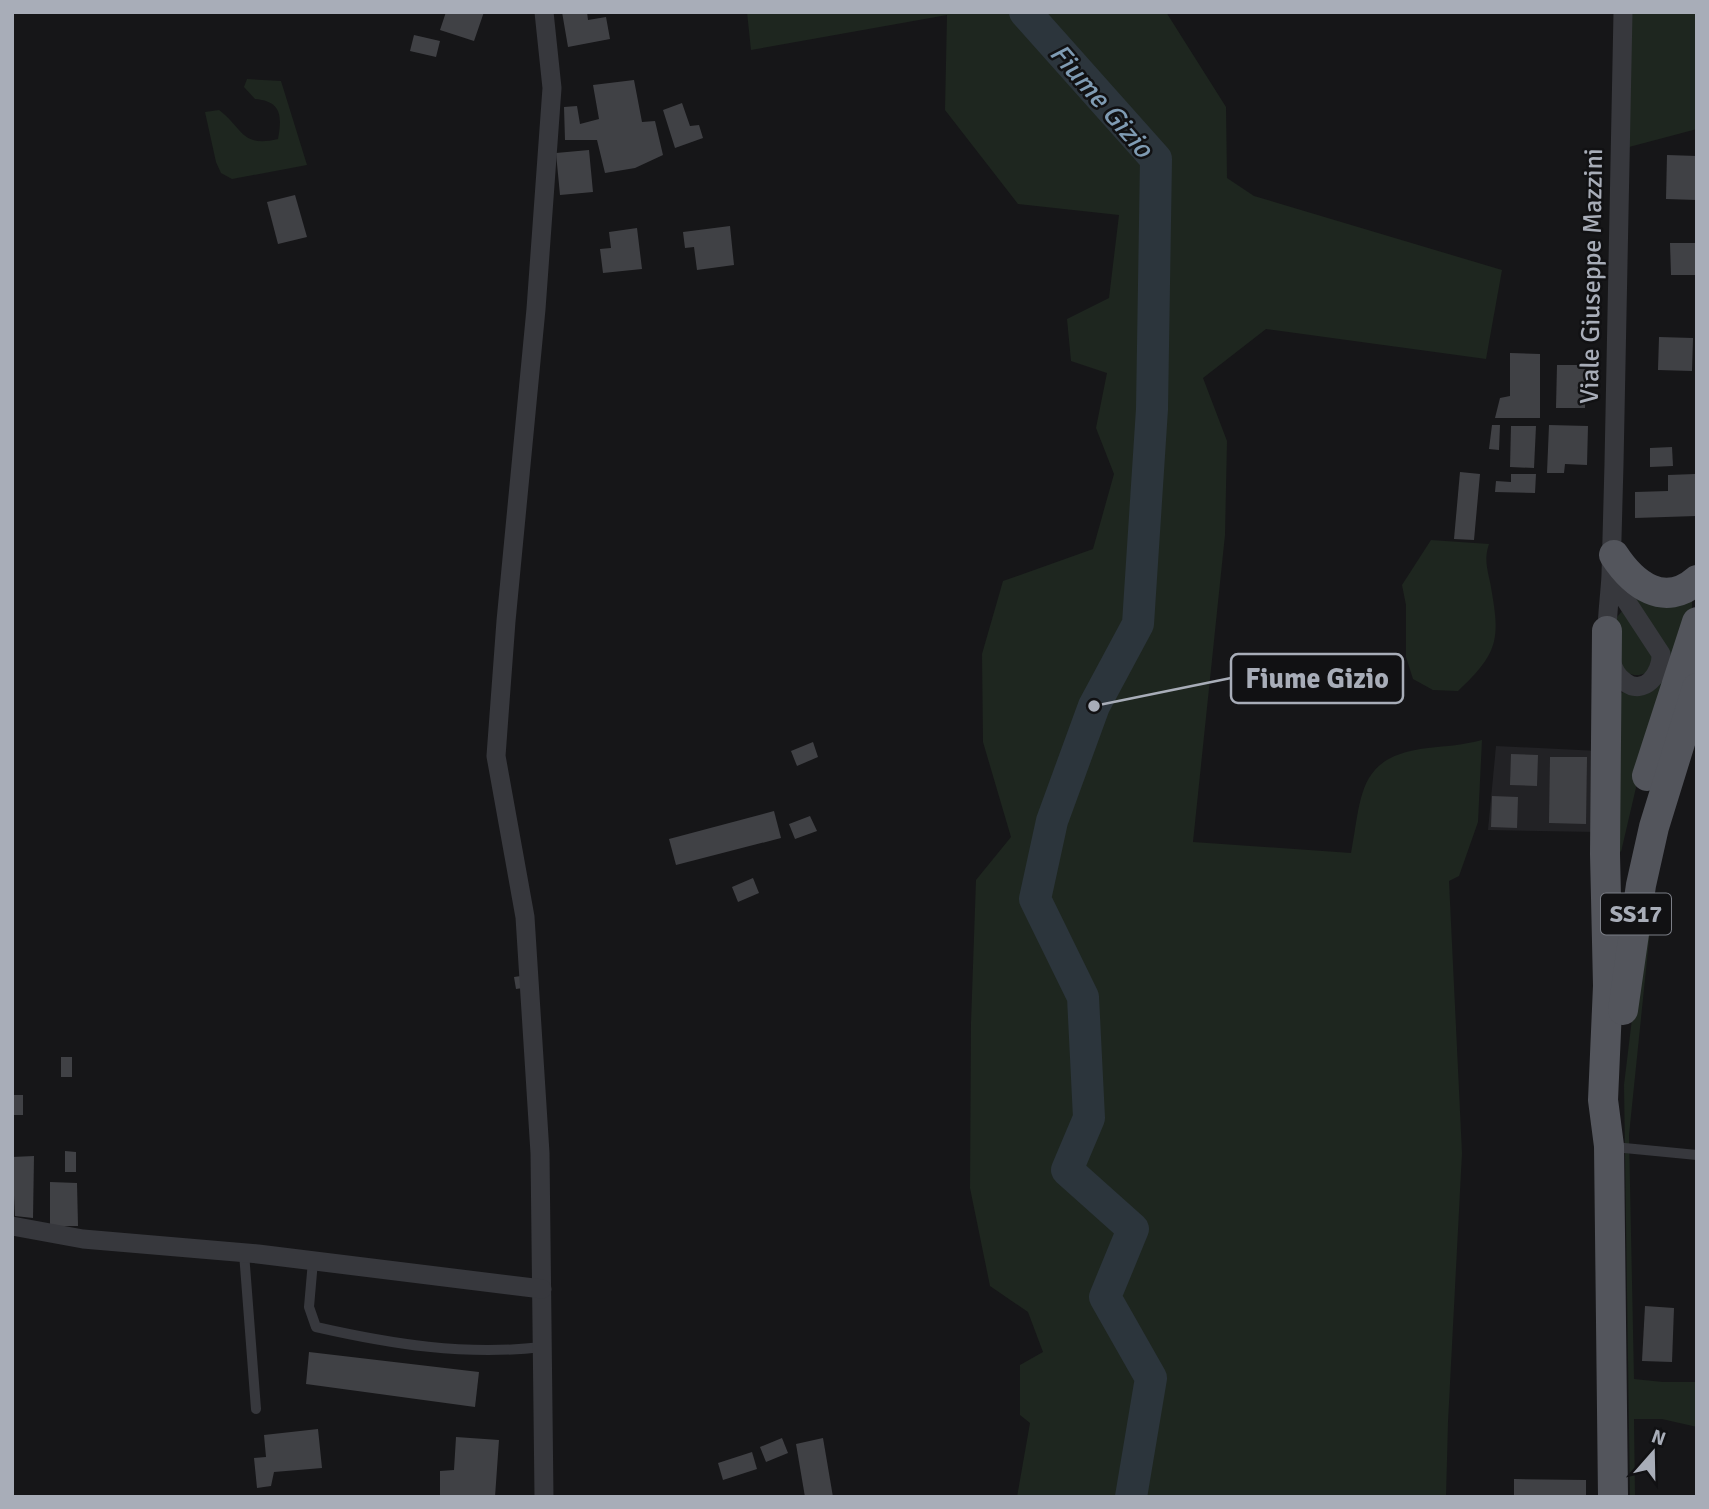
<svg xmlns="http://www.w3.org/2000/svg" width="1709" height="1509" font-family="Signika,sans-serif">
  <rect width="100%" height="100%" fill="#161618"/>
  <!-- built -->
  <polygon fill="#222225" points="1496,746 1599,751 1596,832 1488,830"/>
  <!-- green -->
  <g fill="#1e261f">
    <path d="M747,12H1166L1226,107L1227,178L1254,196L1502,270L1486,359L1266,329L1203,378L1227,441L1225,535L1193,842L1351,853C1362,795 1357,756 1428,748C1447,746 1463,745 1482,740L1478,822L1459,876L1449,881L1462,1153L1448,1422L1446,1497H1017L1030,1423L1020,1415V1365L1043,1352L1028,1312L990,1286L970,1188L971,1023L976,880L1011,837L983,742L982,654L1003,581L1093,549L1114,474L1096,428L1107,373L1071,361L1067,319L1109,298L1119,215L1018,204L945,110L947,15L751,50Z"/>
    <polygon points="1631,12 1697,12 1697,129 1629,147"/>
    <path d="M247,79L281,81L307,165L232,179L221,173L216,162L205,112L219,110C243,128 241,148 278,139C282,117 282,101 255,99L244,87Z"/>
    <path d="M1431,540L1489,544C1484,558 1487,568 1490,582C1500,637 1501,651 1458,691L1433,690L1413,679L1406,657V605L1402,585Z"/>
    <polygon points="1627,593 1692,601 1692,612 1641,766 1621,852 1617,848 1617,695 1665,672"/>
    <path d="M1622,611L1653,655L1648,672C1636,678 1628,675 1620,666L1613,622Z"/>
    <polygon points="1679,786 1655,882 1629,1135 1634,1379 1663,1382 1697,1382 1697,1427 1662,1419 1634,1419 1635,1497 1630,1497 1624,1085 1649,878"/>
  </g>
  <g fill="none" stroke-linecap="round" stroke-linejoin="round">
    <!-- river -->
    <polyline stroke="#2c353c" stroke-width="32" points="1025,12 1156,159 1152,409 1138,624 1094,706 1052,821 1035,899 1083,997 1089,1118 1067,1170 1133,1229 1105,1297 1151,1378 1131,1497"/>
  </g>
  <!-- building -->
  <g fill="#404145">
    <polygon points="446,12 484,12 474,41 440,30"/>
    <polygon points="562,12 587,12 588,20 606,17 610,39 568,47"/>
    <polygon points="414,35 440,41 436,57 410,51"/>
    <polygon points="634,80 642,122 655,121 663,155 635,168 605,173 597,140 565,140 564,107 577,106 580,124 599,119 593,85"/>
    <polygon points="682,103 690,126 699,125 703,138 675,148 663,110"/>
    <polygon points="589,150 593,192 560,195 556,153"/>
    <polygon points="1667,155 1697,156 1697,200 1666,199"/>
    <polygon points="295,195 307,237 278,244 267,202"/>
    <polygon points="730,226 734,265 697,270 694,247 685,248 683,232"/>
    <polygon points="637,228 642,269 603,273 600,249 611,248 609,232"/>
    <polygon points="1670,243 1697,243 1697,275 1671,275"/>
    <polygon points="1659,337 1693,338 1692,371 1658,370"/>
    <polygon points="1510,353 1540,354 1540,418 1495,418 1500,398 1510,396"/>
    <polygon points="1557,365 1586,365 1585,408 1556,408"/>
    <polygon points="1492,425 1500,425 1499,450 1489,449"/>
    <polygon points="1549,425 1588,426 1587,465 1565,464 1564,473 1547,473"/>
    <polygon points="1511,426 1536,426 1534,468 1510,467"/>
    <polygon points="1672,447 1673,466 1650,467 1650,448"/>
    <polygon points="1460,472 1480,474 1474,540 1454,539"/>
    <polygon points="1511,474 1536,474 1535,493 1495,492 1496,481 1511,482"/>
    <polygon points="1695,474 1696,516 1635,518 1635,492 1668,491 1668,475"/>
    <polygon points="813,742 818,757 797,766 791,751"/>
    <polygon points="1511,754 1538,755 1537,786 1510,785"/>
    <polygon points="1550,757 1587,757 1586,824 1549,823"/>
    <polygon points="1492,796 1518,797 1517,828 1491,827"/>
    <polygon points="774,811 781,838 676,865 669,839"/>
    <polygon points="810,816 817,831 795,839 789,824"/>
    <polygon points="753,878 759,893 738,902 732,887"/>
    <polygon points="521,976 523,988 516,989 514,977"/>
    <rect x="61" y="1057" width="11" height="20"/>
    <rect x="12" y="1095" width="11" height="20"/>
    <polygon points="65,1151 76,1152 76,1172 65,1172"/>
    <polygon points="34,1156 33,1218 15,1216 12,1157"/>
    <polygon points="50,1182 77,1183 78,1226 50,1226"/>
    <polygon points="1645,1306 1674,1308 1672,1362 1642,1361"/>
    <polygon points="309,1352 479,1372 475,1407 306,1384"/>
    <polygon points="318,1429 322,1468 274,1472 271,1486 257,1488 254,1458 266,1457 264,1435"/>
    <polygon points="456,1437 499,1440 495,1497 440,1497 440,1471 454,1470"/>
    <polygon points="782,1438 788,1453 766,1462 760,1447"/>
    <polygon points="823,1438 833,1497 805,1497 796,1444"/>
    <polygon points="752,1452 757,1469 723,1480 718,1463"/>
    <polygon points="1514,1479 1586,1480 1586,1497 1514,1497"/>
  </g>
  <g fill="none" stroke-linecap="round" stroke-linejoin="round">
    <!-- service -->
    <g stroke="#37383d" stroke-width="10">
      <polyline points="1614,1147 1697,1155"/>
      <polyline points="244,1253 256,1409"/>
      <path d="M313,1261L309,1307L316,1327C391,1344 465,1356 542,1347"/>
    </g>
    <!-- minor -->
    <g stroke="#37383d" stroke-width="19">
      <polyline points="544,12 552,88 536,309 506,621 496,756 525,917 540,1153 544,1497"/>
      <path d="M1614,560L1623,596L1661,654C1662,673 1644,697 1625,682C1610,672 1608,650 1607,634C1607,614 1610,595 1611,575C1612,538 1613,501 1614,464C1617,313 1620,163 1623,12"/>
      <polyline points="12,1226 83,1239 258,1254 542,1289"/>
    </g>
    <!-- primary -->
    <g stroke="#53555c" stroke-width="30">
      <path d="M1614,555C1633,584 1664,609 1697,580"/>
      <polyline points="1607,631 1605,854 1608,986 1603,1100 1609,1146 1613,1497"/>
      <polyline points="1647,776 1697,622"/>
      <polyline points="1623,1010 1641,885 1654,827 1697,688"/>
    </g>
  </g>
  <g text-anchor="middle" stroke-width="5" stroke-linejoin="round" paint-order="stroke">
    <!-- shield labels -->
    <rect fill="#111113" stroke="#7b7e86" stroke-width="2" x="1601" y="893.5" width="70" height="41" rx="5"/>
    <g font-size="24" font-weight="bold" fill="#a8adb8">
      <text x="1636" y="922">SS17</text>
    </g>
    <!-- street labels -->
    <g font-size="26" fill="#a8adb8" stroke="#111113">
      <text transform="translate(1591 276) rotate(-89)" y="9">Viale Giuseppe Mazzini</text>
    </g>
    <!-- water labels -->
    <g font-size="28" font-style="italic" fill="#7f9bb3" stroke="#111113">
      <text transform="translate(1102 100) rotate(49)" y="10">Fiume Gizio</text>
    </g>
  </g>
  <!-- callouts -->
  <path fill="none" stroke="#a8adb8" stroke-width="2.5" d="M1094 706L1231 678"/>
  <circle fill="#a8adb8" stroke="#111113" stroke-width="2.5" cx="1094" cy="706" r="7"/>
  <rect fill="#111113" stroke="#a8adb8" stroke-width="2.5" x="1231" y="654" width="172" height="49" rx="7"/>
  <g font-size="28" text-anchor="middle" font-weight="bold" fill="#a8adb8">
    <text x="1317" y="688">Fiume Gizio</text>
  </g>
  <!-- border -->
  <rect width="1709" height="1509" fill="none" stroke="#a8adb8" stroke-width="28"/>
  <!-- north arrow -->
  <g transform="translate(1653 1453) rotate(20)" stroke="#111113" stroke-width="5" paint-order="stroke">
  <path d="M0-5L12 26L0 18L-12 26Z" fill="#a8adb8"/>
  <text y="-10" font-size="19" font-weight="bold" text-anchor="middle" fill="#a8adb8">N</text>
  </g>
</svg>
